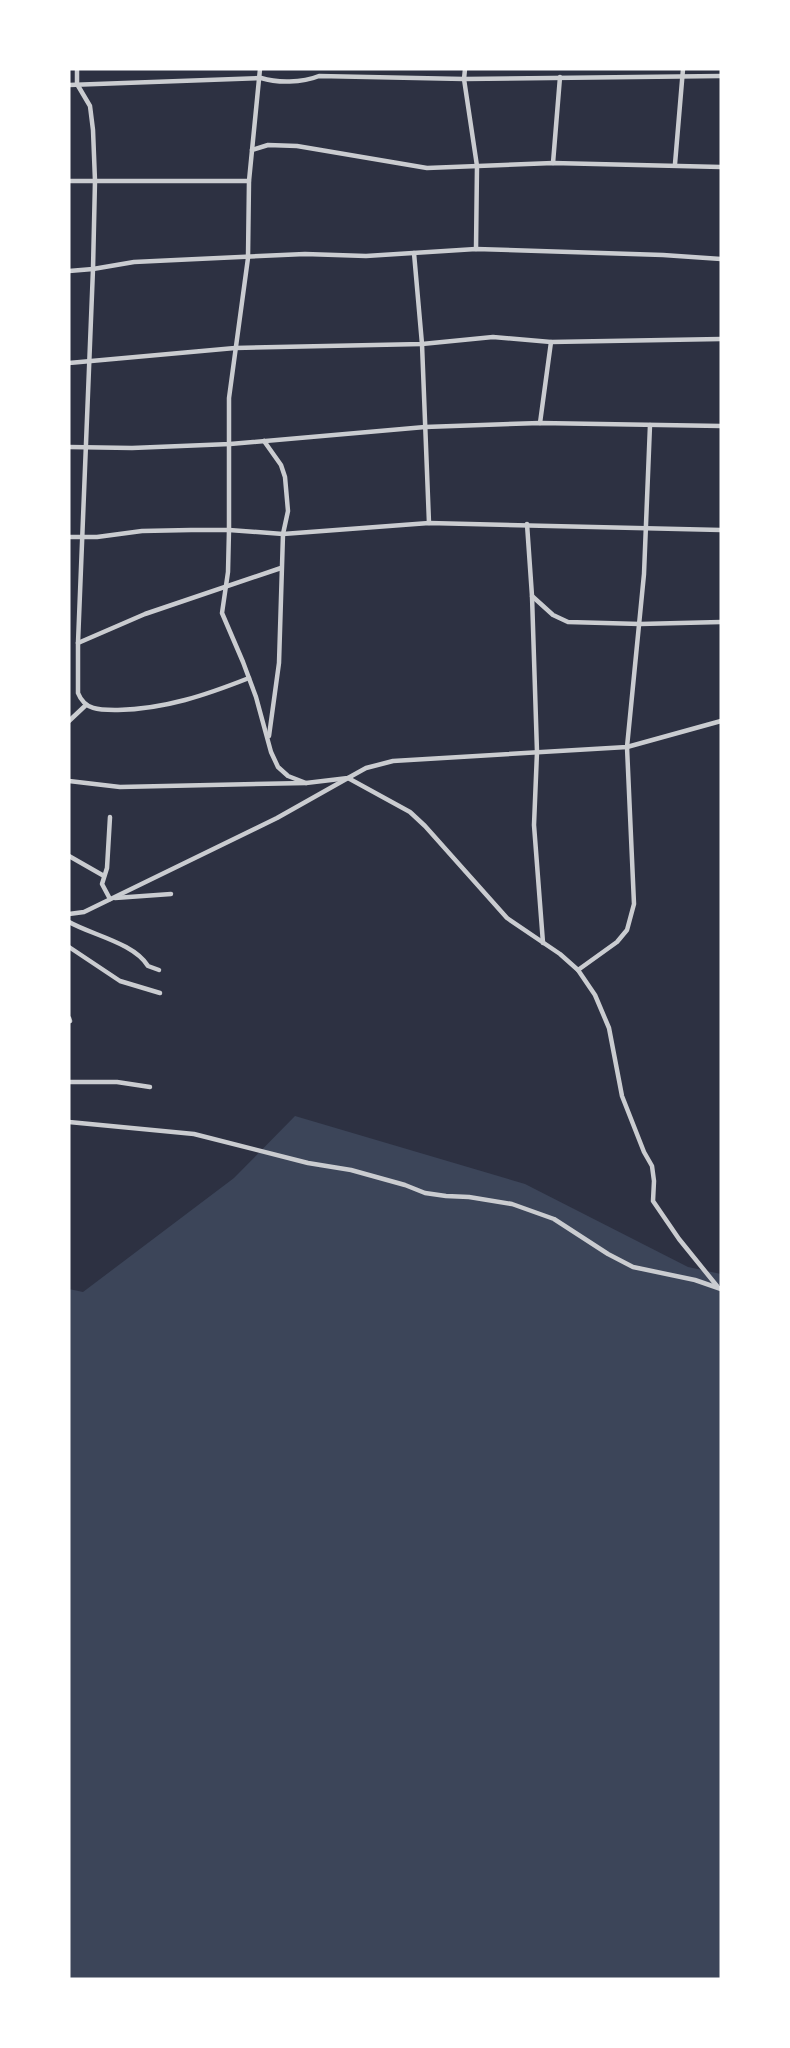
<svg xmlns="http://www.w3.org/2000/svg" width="790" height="2048" font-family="'PT Sans Narrow',sans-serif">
  <rect width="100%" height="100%" fill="#2d3142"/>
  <!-- green -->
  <polygon fill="#3c4559" points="295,1116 525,1184 688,1267 721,1274 721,1979 69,1979 69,1289 83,1292 234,1178"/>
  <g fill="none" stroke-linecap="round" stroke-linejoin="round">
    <!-- minor -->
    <g stroke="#caccd0" stroke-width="4.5">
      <path d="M77,69V84L90,106L93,130L95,181L93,269L78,643V693C85,711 101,710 118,710C165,709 206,695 249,678"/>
      <polyline points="260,69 249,181 248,258 229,398 229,530 228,572 222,613 243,662 256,697 271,752 278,767 288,776 306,783"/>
      <polyline points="465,69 464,79 477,166 476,249"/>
      <path d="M69,85L261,78C277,83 302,83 319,76L464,79L721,76"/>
      <polyline points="252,150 268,145 297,146 427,168 553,163 721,167"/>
      <polyline points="553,163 560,77"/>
      <polyline points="675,164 683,69"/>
      <polyline points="69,181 249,181"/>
      <polyline points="414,253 422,344 429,523"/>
      <polyline points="69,271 93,269 134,262 176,260 305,254 366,256 476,249 663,255 721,259"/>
      <polyline points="69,363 235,348 422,344 493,337 551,342 721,339"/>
      <polyline points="540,423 551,342"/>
      <polyline points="264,441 281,465 285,477 288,511 283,534 279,663 269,736"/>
      <polyline points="69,447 132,448 230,444 425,427 540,423 721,426"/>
      <polyline points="527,524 532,596 537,752 534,825 543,943"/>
      <polyline points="69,537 97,537 142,531 191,530 229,530 283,534 429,523 721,530"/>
      <polyline points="532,596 553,615 568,622 640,624 721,622"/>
      <polyline points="78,643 145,614 281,568"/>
      <polyline points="69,721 86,705"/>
      <polyline points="69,781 120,787 306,783 348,778 366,768 393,761 627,747 721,721"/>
      <polyline points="110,817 107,868 102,884 110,899"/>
      <polyline points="69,856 104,876"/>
      <polyline points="115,898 171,894"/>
      <polyline points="69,914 84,912 277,818 348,778 410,812 425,826 507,918 560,954 578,970 595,995 609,1028 622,1096 644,1152 652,1166 654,1181 653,1201 679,1239 717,1286"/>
      <path d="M69,922C92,935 134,943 148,966L159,970"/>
      <polyline points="69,947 120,981 160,993"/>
      <polyline points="578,970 617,942 627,930 634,904 627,747 644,574 650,425"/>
      <polyline points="69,1018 70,1021"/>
      <polyline points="69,1082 117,1082 150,1087"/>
      <polyline points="69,1122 194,1134 308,1163 351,1170 405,1185 425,1193 446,1196 469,1197 512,1204 554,1219 608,1254 633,1267 695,1280 721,1289"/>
    </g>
  </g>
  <!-- border -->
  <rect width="790" height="2048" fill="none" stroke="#ffffff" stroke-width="141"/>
</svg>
